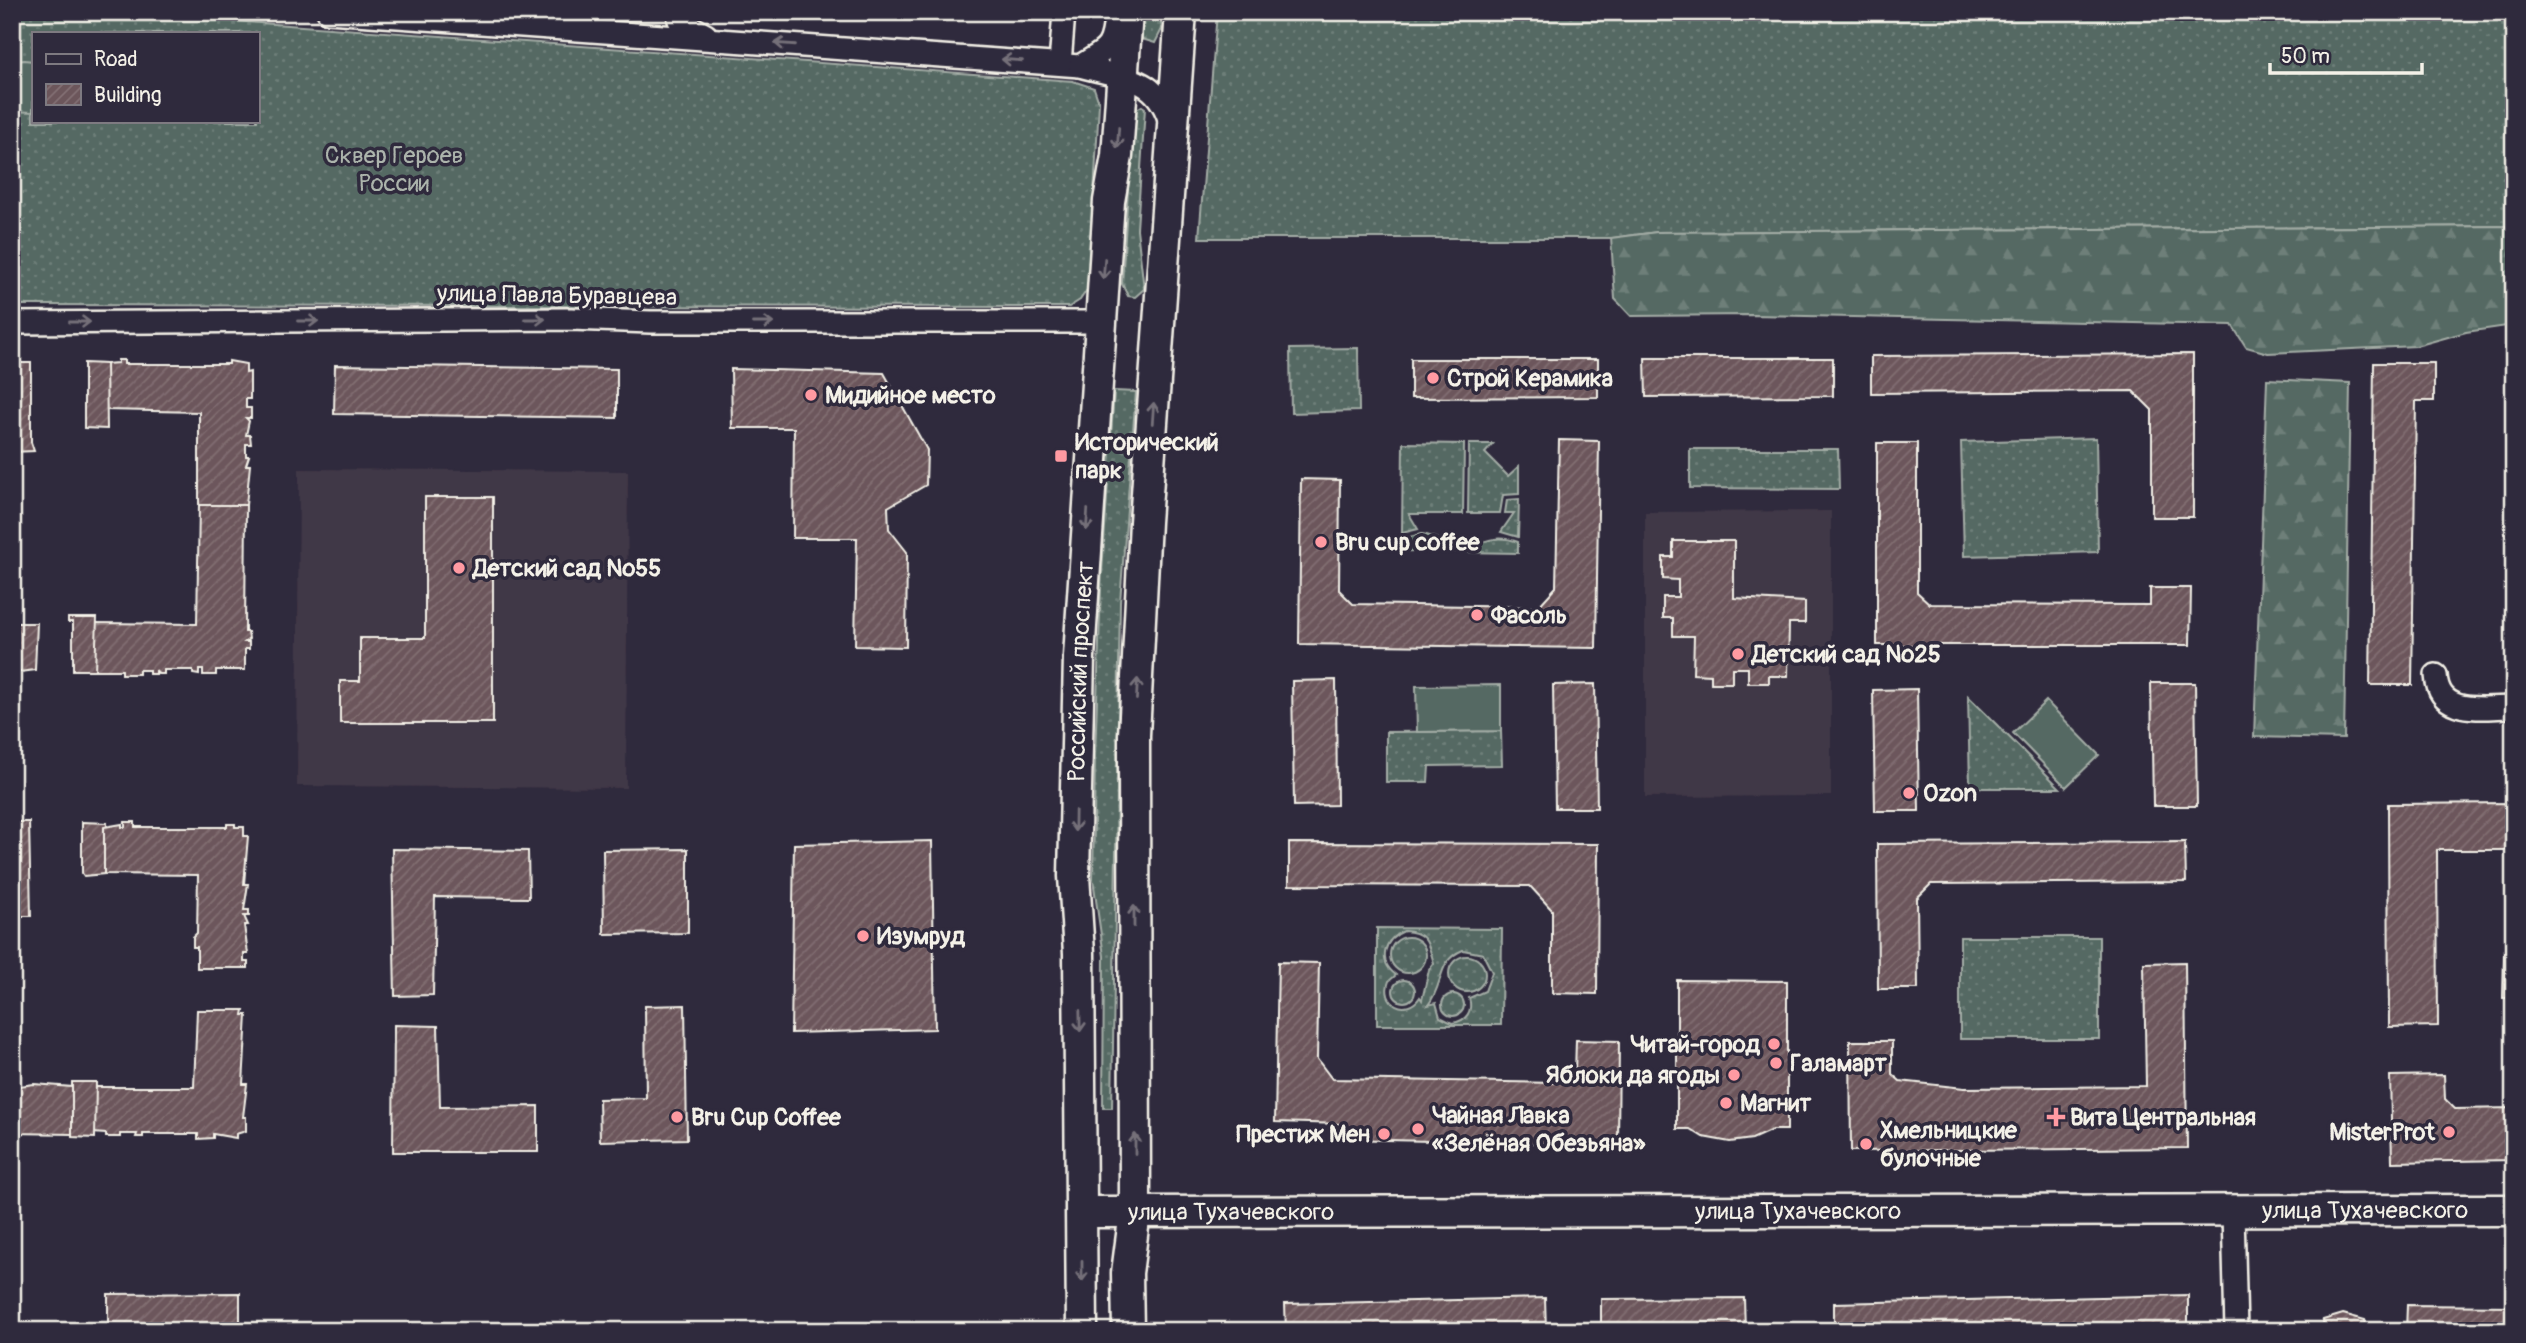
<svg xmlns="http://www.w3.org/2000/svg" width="2526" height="1343" font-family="Pangolin,sans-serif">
  <defs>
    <pattern id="grass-dots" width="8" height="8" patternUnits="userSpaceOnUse" patternTransform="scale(1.75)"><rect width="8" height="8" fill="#556963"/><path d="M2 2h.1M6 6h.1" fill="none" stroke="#6e7f79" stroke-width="1.8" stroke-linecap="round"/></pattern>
    <pattern id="forest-firs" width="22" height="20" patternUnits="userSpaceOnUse" patternTransform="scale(1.75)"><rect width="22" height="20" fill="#556963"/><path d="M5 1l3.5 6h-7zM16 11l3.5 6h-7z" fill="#6e7f79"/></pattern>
    <pattern id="building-hatch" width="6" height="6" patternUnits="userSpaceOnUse" patternTransform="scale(1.75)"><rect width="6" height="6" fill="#6c565b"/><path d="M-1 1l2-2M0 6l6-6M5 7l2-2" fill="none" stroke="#826f73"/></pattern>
  </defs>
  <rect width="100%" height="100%" fill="#2f2a3d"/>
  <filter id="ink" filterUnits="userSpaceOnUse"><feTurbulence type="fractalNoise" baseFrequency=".0143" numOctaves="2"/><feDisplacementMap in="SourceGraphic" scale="14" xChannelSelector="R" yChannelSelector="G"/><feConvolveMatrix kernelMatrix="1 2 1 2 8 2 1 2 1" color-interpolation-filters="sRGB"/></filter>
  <g filter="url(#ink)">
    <!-- built -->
    <g fill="#413746">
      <polygon points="299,469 628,471 626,788 297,786"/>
      <polygon points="1831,511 1831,796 1645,797 1645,512"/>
    </g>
    <!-- grass -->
    <g fill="url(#grass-dots)" stroke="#a4ada6" stroke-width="2" fill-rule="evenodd">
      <path d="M12,12H105L1073,81L1094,88L1099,103L1089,287L1080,300L1069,307C716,307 364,304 12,305ZM33,33H257V121H33Z"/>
      <polygon points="1140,12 1159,12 1162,29 1155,43 1142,39"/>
      <polygon points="1217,12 2514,12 2514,226 1657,232 1611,238 1199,238"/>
      <polygon points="1142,106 1145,108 1137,229 1144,289 1135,297 1128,296 1122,284 1133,111"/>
      <polygon points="1358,348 1359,411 1291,413 1290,349"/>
      <polygon points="1114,391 1136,392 1120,602 1112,1108 1103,1108 1104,956 1093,879 1095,756 1101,587"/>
      <polygon points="2096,438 2098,552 1964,556 1961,442"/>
      <polygon points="1403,443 1464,444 1463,514 1409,514 1418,529 1402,533"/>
      <polygon points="1469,444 1493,444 1485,453 1508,476 1519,466 1519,494 1503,495 1500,513 1468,513"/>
      <polygon points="1690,449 1838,449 1839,489 1690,488"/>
      <polygon points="1519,499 1518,537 1501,532 1514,513 1505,513 1507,500"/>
      <path d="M1421,534C1434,535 1445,545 1458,546C1481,547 1491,532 1518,542V553L1401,551L1402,539Z"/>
      <polygon points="1968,696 2060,788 1970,788"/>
      <polygon points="1501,731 1502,765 1429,766 1428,782 1386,782 1386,732"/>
      <path d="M1377,928L1502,929L1501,1025H1377ZM1404,931C1428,932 1428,945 1434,963L1429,970L1422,1000L1420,997C1407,1017 1380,1004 1389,981L1396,975C1377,961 1384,939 1404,931ZM1463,950L1483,954L1492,972L1485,991L1469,998C1473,1011 1467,1021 1452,1023L1440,1017L1436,1003L1428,1005C1445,983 1436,961 1463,950Z"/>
      <rect x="1960" y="937" width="139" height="102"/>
      <circle cx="1408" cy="955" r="18"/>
      <circle cx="1467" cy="974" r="18"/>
      <circle cx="1404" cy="991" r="11"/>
      <circle cx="1453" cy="1005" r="11"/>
    </g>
    <!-- forest -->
    <g fill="url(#forest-firs)" stroke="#a4ada6" stroke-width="2">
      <polygon points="2514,226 2514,325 2466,332 2416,346 2268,353 2246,347 2232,325 1753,315 1631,316 1615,299 1611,238 1657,232"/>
      <polygon points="2267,379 2350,383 2344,739 2254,737"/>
    </g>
    <!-- garden -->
    <g fill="#556963" stroke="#a4ada6" stroke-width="2">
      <polygon points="24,60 33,61 33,112 12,111 12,62"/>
      <polygon points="1501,685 1501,731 1417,732 1416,686"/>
      <polygon points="2046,701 2099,755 2066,787 2013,733"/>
    </g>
    <!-- building -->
    <g fill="url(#building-hatch)" stroke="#f4f1e8" stroke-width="2">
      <polygon points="2193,354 2193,517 2152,517 2152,410 2133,391 1871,393 1871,356"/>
      <polygon points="1645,358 1833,358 1833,396 1646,397"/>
      <polygon points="1411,359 1598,359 1598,397 1411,398"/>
      <polygon points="118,360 124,360 124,364 229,364 229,361 246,364 246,373 250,372 250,399 246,399 246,408 251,408 251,418 246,418 249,421 246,435 250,435 251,444 246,444 246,456 249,456 246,465 250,465 246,505 199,505 199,412 106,410 106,364 118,363"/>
      <polygon points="12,363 31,363 31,442 34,451 12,452"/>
      <polygon points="84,363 106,364 107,429 84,428"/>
      <polygon points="2374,363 2434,363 2434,401 2416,401 2412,685 2370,685"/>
      <polygon points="335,365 617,369 617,418 334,414"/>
      <polygon points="731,369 884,373 927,450 926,485 888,507 889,529 907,552 906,647 855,646 857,538 793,538 794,428 732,428"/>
      <polygon points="1559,440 1599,441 1596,648 1299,644 1301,479 1340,480 1339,590 1353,604 1538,607 1556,587"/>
      <polygon points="1877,443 1917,443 1917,592 1930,604 2150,605 2150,588 2191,588 2190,645 1877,645"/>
      <polygon points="425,497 493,497 493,723 340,723 340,681 360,681 360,638 425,638"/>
      <polygon points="199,505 246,505 245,632 248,632 249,639 245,642 249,642 249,649 245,649 245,670 216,670 216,675 203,675 203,670 199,670 199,675 193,674 193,670 164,670 164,674 158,674 156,670 156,674 149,674 149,670 139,670 139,674 122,674 122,670 95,670 95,623 197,624"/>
      <polygon points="1673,541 1734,541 1734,598 1805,602 1805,623 1789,623 1788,676 1769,676 1769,683 1748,683 1748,668 1732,668 1732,683 1711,683 1711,675 1693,674 1694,636 1673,636 1673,618 1663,618 1663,597 1678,597 1678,580 1663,579 1663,557 1673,557"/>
      <polygon points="68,618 97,618 95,670 73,670 73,622 68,622"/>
      <polygon points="12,623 37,623 35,670 12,673"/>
      <polygon points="1336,680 1337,805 1294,806 1292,681"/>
      <polygon points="2151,683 2195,683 2197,806 2153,806"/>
      <polygon points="1595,684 1597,808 1555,808 1553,685"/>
      <polygon points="1917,689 1919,811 1875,811 1873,690"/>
      <polygon points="2514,803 2514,850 2437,850 2438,1026 2389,1027 2388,804"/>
      <polygon points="12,822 29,822 31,916 12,916"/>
      <polygon points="82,822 107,823 104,874 84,876 82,873"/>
      <polygon points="125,822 135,822 135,827 227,827 227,824 235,824 235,827 244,827 244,836 248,836 244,884 248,884 244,910 249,910 249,916 244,916 248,925 244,925 248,954 244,954 244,962 248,962 248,968 197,968 197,947 193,947 193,937 197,933 198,875 104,874 104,827 122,824 122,827 125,827"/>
      <polygon points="932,841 935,1029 791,1033 794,844"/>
      <polygon points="2185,842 2186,882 1931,884 1917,898 1918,989 1878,989 1877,844"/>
      <polygon points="1289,843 1598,844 1597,994 1552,993 1552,910 1530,886 1289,885"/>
      <polygon points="392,849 528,851 529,898 435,897 433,995 395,996"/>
      <polygon points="688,849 688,933 604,934 603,850"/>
      <polygon points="2504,953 2514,953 2514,998 2503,998"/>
      <polygon points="1278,962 1319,963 1317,1059 1332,1079 1558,1083 1575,1073 1576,1040 1619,1041 1618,1145 1342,1139 1342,1124 1275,1122"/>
      <polygon points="2185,962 2187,1148 1851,1151 1850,1041 1892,1041 1892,1074 1900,1081 1964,1088 2146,1086 2144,963"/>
      <polygon points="1677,980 1787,981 1787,1130 1772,1130 1752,1139 1730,1142 1703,1137 1690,1129 1677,1129"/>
      <polygon points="685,1005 687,1139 600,1141 599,1099 646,1098 645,1006"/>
      <polygon points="197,1010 244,1010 243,1015 247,1015 243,1084 247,1084 243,1117 246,1117 246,1131 236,1134 236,1138 213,1134 213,1138 198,1139 198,1134 143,1134 143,1137 136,1137 137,1134 120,1134 120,1137 106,1137 106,1134 93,1133 93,1087 194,1087"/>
      <polygon points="394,1025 438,1026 440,1107 538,1106 538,1152 393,1152"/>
      <polygon points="2444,1075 2445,1099 2455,1109 2514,1108 2514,1160 2392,1162 2390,1076"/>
      <polygon points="72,1082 96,1082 95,1138 72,1137"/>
      <polygon points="34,1084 72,1087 72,1134 12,1133 12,1087"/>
      <polygon points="240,1293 240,1331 108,1331 108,1294"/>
      <rect x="12" y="1295" width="6" height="36"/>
      <polygon points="2188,1295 2188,1331 1834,1331 1834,1303"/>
      <polygon points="1545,1298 1546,1331 1286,1331 1285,1304"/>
      <polygon points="1744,1298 1745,1331 1601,1331 1601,1299"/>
      <polygon points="2407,1305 2514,1306 2514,1331 2406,1331"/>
      <polygon points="2343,1314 2365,1320 2365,1331 2324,1331 2323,1320"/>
    </g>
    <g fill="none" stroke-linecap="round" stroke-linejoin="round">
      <defs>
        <g id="minor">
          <path d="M328,12L1080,66C1123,79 1158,74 1171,126"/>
          <polyline points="678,12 679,20 706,35"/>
          <polyline points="1060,64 1064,12"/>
          <path d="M1080,66C1106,49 1112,51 1115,18"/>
          <polyline points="12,323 571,319 650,322 1101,322"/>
          <path d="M2436,675C2439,717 2482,707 2514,707"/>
          <polyline points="2233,1211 2236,1331"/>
        </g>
        <g id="secondary">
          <path id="s1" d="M1082,1212L2514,1210"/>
          <path id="s2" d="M1082,1331L1079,953L1074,876L1079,657L1109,201L1117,156L1127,12"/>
          <polyline points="1128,1331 1127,1273 1135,1212 1134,735 1145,522 1181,12"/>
        </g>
      </defs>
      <!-- minor casing -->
      <use href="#minor" stroke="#f4f1e8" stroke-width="26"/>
      <!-- secondary casing -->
      <use href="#secondary" stroke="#f4f1e8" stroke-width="35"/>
      <!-- minor -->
      <use href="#minor" stroke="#2f2a3d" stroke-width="21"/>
      <!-- secondary -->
      <use href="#secondary" stroke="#2f2a3d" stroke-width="30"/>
    </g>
    <!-- one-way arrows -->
    <defs><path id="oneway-shaft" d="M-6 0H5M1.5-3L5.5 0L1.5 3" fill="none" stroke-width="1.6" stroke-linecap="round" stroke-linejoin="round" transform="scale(1.75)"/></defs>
    <g stroke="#747079">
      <use href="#oneway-shaft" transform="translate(785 44) rotate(-176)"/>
      <use href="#oneway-shaft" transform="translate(1012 60) rotate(-176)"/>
      <use href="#oneway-shaft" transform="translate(1118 138) rotate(94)"/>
      <use href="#oneway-shaft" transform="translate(1104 269) rotate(94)"/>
      <use href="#oneway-shaft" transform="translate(535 319)"/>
      <use href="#oneway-shaft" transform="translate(308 321)"/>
      <use href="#oneway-shaft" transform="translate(80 322)"/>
      <use href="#oneway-shaft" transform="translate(763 323)"/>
      <use href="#oneway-shaft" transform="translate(1153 413) rotate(-86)"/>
      <use href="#oneway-shaft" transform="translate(1087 520) rotate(94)"/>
      <use href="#oneway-shaft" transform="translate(1137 689) rotate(-87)"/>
      <use href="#oneway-shaft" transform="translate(1075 821) rotate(91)"/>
      <use href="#oneway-shaft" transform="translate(1134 916) rotate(-90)"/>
      <use href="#oneway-shaft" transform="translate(1080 1021) rotate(89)"/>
      <use href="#oneway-shaft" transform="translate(1135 1144) rotate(-90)"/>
      <use href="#oneway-shaft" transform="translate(1082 1271) rotate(90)"/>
    </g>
  </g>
  <!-- markers -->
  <g fill="#ff9aa2" stroke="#2f2a3d" stroke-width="2.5">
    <circle cx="1433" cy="378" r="7"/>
    <circle cx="811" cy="395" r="7"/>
    <rect x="1054" y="449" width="14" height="14" rx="3.5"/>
    <circle cx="1321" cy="542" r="7"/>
    <circle cx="459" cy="568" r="7"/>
    <circle cx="1477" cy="615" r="7"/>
    <circle cx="1738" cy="654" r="7"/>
    <circle cx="1909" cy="793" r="7"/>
    <circle cx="863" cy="936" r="7"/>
    <circle cx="1774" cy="1044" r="7"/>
    <circle cx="1776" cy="1063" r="7"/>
    <circle cx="1734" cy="1075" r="7"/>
    <circle cx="1726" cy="1103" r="7"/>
    <circle cx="677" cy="1117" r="7"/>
    <path d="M2052.5 1106.5h7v7h7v7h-7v7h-7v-7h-7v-7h7z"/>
    <circle cx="1418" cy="1129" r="7"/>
    <circle cx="2449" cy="1132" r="7"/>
    <circle cx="1384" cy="1134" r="7"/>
    <circle cx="1866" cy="1144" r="7"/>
  </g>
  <g text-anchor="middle" stroke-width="7" stroke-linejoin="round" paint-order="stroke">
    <!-- park labels -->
    <g font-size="24" fill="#acb4ac" stroke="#2f2a3d">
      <text x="394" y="163">Сквер Героев<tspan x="394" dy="28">России</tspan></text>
    </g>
    <!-- street labels -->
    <g font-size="24" fill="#f4f1e8" stroke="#2f2a3d">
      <text transform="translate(557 295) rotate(1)" y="8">улица Павла Буравцева</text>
      <text dy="8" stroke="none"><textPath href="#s2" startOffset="660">Российский проспект</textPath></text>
      <text dy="8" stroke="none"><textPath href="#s1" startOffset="716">улица Тухачевского</textPath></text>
      <text dy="8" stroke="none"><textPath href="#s1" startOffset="1283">улица Тухачевского</textPath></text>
      <text dy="8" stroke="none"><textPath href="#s1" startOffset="149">улица Тухачевского</textPath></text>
    </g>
    <!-- poi labels -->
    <g font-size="24" font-weight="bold" fill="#f4f1e8" stroke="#2f2a3d" text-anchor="start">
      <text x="1447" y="386">Строй Керамика</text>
      <text x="825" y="403">Мидийное место</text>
      <text x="1075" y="450">Исторический<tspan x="1075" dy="28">парк</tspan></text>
      <text x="1335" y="550">Bru cup coffee</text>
      <text x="473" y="576">Детский сад №55</text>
      <text x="1491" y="623">Фасоль</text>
      <text x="1752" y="662">Детский сад №25</text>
      <text x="1923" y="801">Ozon</text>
      <text x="877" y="944">Изумруд</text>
      <text x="1760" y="1052" text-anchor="end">Читай-город</text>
      <text x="1790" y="1071">Галамарт</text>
      <text x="1720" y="1083" text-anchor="end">Яблоки да ягоды</text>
      <text x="1740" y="1111">Магнит</text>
      <text x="1432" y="1123">Чайная Лавка<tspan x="1432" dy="28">«Зелёная Обезьяна»</tspan></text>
      <text x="691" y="1125">Bru Cup Coffee</text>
      <text x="2070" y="1125">Вита Центральная</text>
      <text x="1880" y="1138">Хмельницкие<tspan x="1880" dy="28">булочные</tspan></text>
      <text x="2435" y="1140" text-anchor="end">MisterProt</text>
      <text x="1370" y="1142" text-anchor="end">Престиж Мен</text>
    </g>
  </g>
  <!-- margin -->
  <rect width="2526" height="1343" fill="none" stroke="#2f2a3d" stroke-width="42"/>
  <rect x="21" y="21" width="2484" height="1301" fill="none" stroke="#f4f1e8" stroke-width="2.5" filter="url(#ink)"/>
  <!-- legend -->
  <rect x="32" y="32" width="228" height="91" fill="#2f2a3d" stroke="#7e7a81" stroke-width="2"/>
  <rect x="46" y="54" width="35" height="10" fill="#2f2a3d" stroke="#7e7a81" stroke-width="2"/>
  <text x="94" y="66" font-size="21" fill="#f4f1e8">Road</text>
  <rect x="46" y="84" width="35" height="21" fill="url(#building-hatch)" stroke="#7e7a81" stroke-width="2"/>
  <text x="94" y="102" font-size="21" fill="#f4f1e8">Building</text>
  <!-- scale -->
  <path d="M2270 63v10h152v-10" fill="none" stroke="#f4f1e8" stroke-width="3.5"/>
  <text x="2281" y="63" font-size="21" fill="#f4f1e8" stroke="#2f2a3d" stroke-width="5" paint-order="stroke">50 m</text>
</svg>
